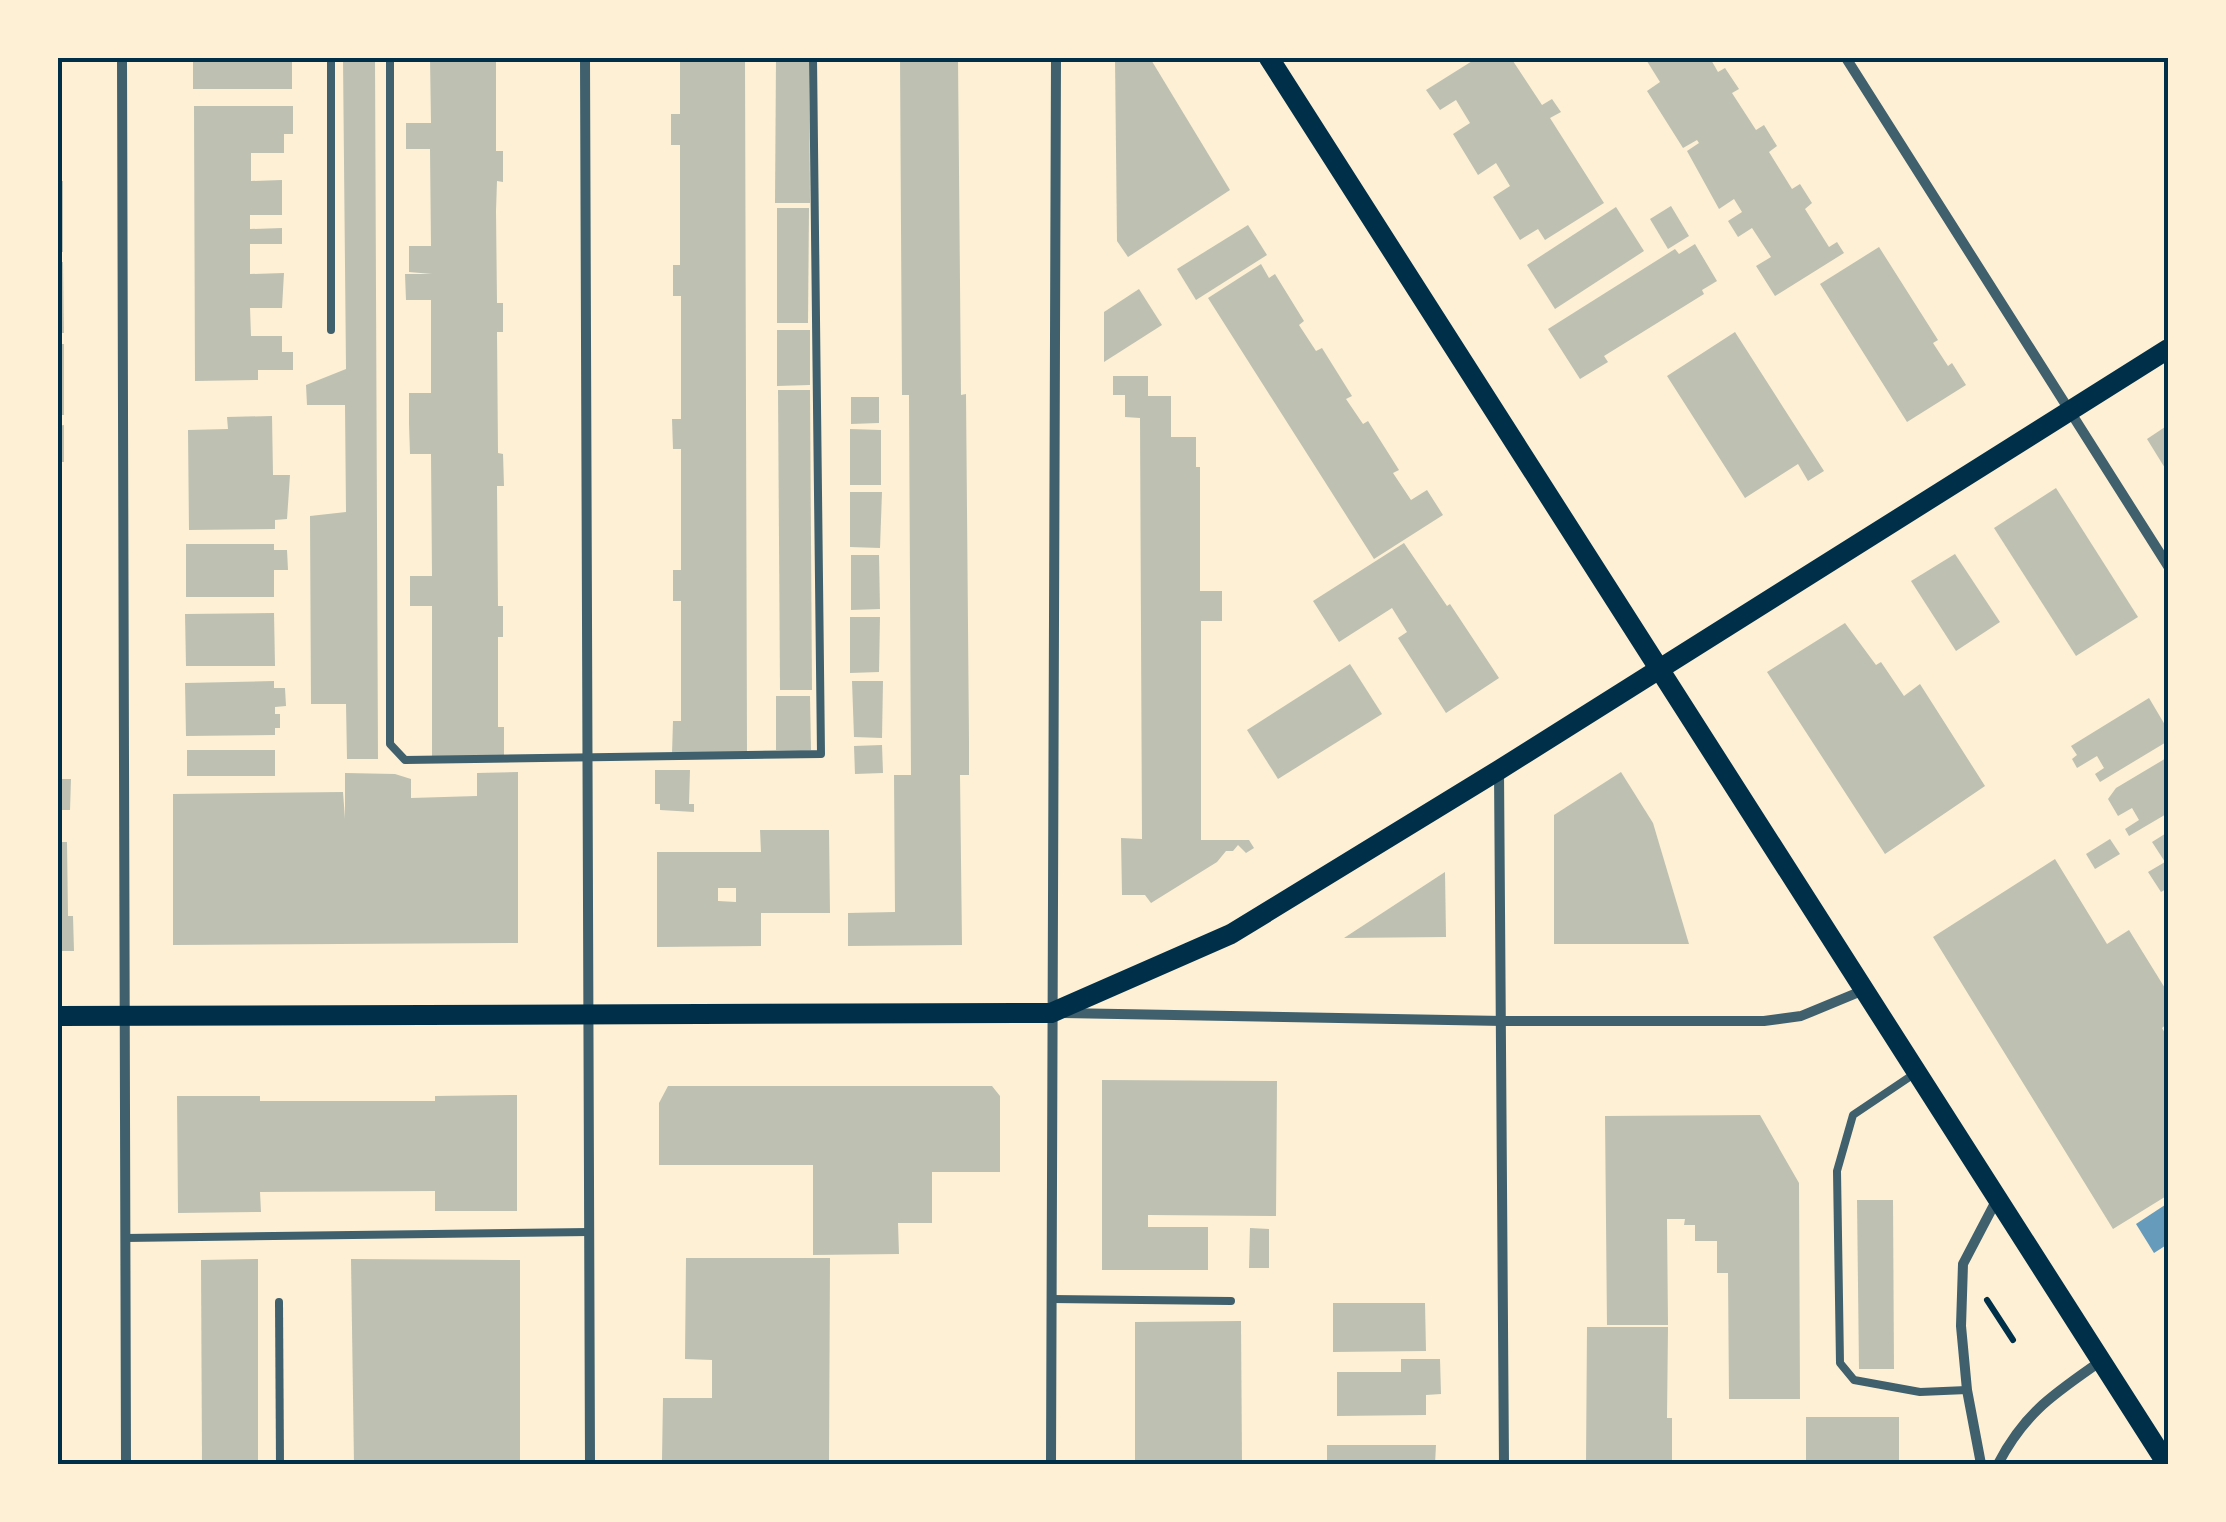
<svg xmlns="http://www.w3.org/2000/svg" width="2226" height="1522" font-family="'Playfair Display',serif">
  <rect width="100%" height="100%" fill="#fdf0d5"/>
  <!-- water -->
  <polygon fill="#669bbc" points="2168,1203 2168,1244 2154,1253 2136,1224"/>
  <!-- building -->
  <g fill="#bec0b2" fill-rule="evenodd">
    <rect x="193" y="58" width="99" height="31"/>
    <polygon points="343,58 375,58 378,759 347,759 346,704 311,704 310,516 346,512 345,405 307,405 306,385 346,369"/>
    <polygon points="430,58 496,58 496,151 503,151 503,182 497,181 496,211 497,303 503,303 503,332 497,332 498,453 503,454 504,486 497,486 498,606 503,606 503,637 498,637 498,727 504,727 504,756 432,757 432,606 410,606 410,576 432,576 431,454 410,454 409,424 409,393 431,393 431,300 406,300 405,274 432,274 409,272 409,246 431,246 430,149 406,149 406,123 431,123"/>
    <polygon points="680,58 745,58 747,753 672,754 673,721 681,721 681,601 673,601 673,570 681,570 681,449 673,449 672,419 681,419 681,296 673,296 673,265 680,265 680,145 671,145 671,114 680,114"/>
    <polygon points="776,58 809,58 810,203 775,203"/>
    <polygon points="900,58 958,58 961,395 966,394 969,741 969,775 960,775 962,945 848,946 848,913 895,912 894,775 911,775 909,395 902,395"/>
    <polygon points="1115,58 1150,58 1230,190 1128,257 1117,241"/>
    <polygon points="1477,58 1511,58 1542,105 1552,99 1561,112 1550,118 1604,203 1545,240 1538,229 1520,240 1493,197 1510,186 1496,163 1478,175 1453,134 1470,123 1456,100 1440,110 1426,90"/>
    <polygon points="1645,58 1710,58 1718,72 1725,68 1739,89 1732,93 1756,130 1764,125 1777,146 1769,152 1792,189 1800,184 1812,203 1805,209 1829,247 1837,242 1844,253 1775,296 1756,266 1771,257 1752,228 1738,237 1728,221 1742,212 1734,199 1719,209 1687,151 1699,143 1697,140 1683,148 1647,91 1660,82"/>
    <polygon points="194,106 293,106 293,134 284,134 284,153 251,153 251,181 282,180 282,215 250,215 250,229 282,228 282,244 250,244 250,274 284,273 282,308 250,308 251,336 282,336 282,352 293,352 293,370 258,370 258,380 195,381"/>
    <rect x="58" y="181" width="5" height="71"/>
    <polygon points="1671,206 1689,236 1668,249 1650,219"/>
    <polygon points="1616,207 1644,251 1555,309 1527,265"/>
    <polygon points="777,208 809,208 808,323 777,323"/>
    <polygon points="1248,225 1267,255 1196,300 1177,269"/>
    <polygon points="1695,244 1717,281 1702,290 1704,294 1604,356 1608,362 1580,379 1548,329 1675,249 1679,254"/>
    <polygon points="1879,247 1938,340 1933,343 1948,366 1952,363 1966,385 1907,422 1820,284"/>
    <polygon points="58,262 63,262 64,333 58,333"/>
    <polygon points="1261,264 1269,278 1275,274 1304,321 1299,325 1316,351 1322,348 1352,396 1346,399 1363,424 1368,421 1399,470 1393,473 1411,500 1427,490 1443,515 1374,559 1208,298"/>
    <polygon points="1139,289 1162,325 1104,362 1104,312"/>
    <polygon points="777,330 810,330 810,385 777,386"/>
    <polygon points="1735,332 1824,471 1808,481 1798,464 1745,498 1667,376"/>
    <rect x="58" y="344" width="6" height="71"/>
    <polygon points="1113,376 1148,376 1148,396 1171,396 1171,437 1196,437 1196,467 1200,467 1200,591 1222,591 1222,621 1201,621 1201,840 1249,840 1254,848 1246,853 1238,845 1233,851 1226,851 1217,862 1151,903 1145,895 1122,895 1121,838 1142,839 1140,418 1125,417 1125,395 1113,395"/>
    <polygon points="778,390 810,390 812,690 780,690"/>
    <polygon points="851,397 879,397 879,423 851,424"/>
    <polygon points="272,416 273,475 290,475 287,519 275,520 275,529 189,530 188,430 228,429 227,417"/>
    <polygon points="64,425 64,462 58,462 58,426"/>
    <polygon points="2168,425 2168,473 2147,439"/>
    <polygon points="850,429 881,430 881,485 850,485"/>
    <polygon points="2056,488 2138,617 2076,656 1994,528"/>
    <polygon points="850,492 882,492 880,548 850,547"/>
    <polygon points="1404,543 1447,606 1450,604 1499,678 1446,713 1398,638 1407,632 1392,608 1339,642 1313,601"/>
    <polygon points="186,544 274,544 274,550 287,550 288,570 274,570 274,597 186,597"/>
    <polygon points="1955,554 2000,622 1956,651 1911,581"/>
    <polygon points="851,555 879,555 880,609 851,610"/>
    <polygon points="274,613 275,666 186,666 185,614"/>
    <polygon points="850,617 880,617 879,672 850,673"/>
    <polygon points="1845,623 1876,665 1881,662 1904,696 1920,684 1985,786 1885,854 1767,672"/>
    <polygon points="1350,664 1382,714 1278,779 1247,730"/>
    <polygon points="274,681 274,688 285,688 286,706 275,707 275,714 280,714 280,728 275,728 275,735 186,736 185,683"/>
    <polygon points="852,681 883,681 882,738 854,737"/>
    <polygon points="776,696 810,696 811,750 776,750"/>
    <polygon points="2149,698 2168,730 2168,741 2100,782 2095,774 2104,768 2097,756 2077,768 2072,759 2077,755 2071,746"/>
    <polygon points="882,745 883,773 855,774 854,746"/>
    <rect x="187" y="750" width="88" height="26"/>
    <polygon points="2168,757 2168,813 2129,836 2125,829 2139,820 2132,808 2118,816 2108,799 2116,788"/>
    <polygon points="655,770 690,770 689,804 694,804 694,812 660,810 660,804 655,804"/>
    <polygon points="518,772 518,943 173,945 173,794 343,792 345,819 345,773 395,774 411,779 411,798 477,796 477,773"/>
    <polygon points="1621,772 1653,823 1689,944 1554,944 1554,815"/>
    <polygon points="58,779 71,779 70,810 58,810"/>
    <path d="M760,830H829L830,913H761V946L657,947V852H761ZM718,888H736V902L718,901Z"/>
    <polygon points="2168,832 2168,888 2161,892 2148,872 2165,862 2152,842"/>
    <polygon points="2110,839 2120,854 2095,869 2086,854"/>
    <polygon points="58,842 67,842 68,916 73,916 74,951 58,951"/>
    <polygon points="2055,859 2107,944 2129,930 2168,993 2168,1023 2162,1028 2168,1038 2168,1195 2113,1229 1933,937"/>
    <polygon points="1445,872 1446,937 1344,938"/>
    <polygon points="1102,1080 1277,1081 1276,1216 1148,1215 1148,1227 1208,1227 1208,1270 1102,1270"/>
    <polygon points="668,1086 992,1086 1000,1096 1000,1172 932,1172 932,1223 898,1223 899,1254 813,1255 813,1165 659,1165 659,1103"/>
    <polygon points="517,1095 517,1211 435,1211 435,1191 260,1192 261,1212 178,1213 177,1096 260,1096 260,1101 435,1101 435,1096"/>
    <polygon points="1760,1115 1799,1183 1800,1399 1729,1399 1728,1273 1717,1273 1717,1241 1695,1241 1695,1225 1684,1225 1685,1219 1667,1219 1668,1325 1607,1325 1605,1116"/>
    <polygon points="1857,1200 1893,1200 1894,1369 1859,1369"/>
    <polygon points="1250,1228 1269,1229 1269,1268 1249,1268"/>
    <polygon points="686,1258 830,1258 829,1461 662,1460 663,1398 712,1398 712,1360 685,1359"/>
    <polygon points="258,1259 258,1464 202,1464 201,1260"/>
    <polygon points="351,1259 520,1260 520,1464 354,1464"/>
    <polygon points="1333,1303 1425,1303 1426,1351 1333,1352"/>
    <polygon points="1241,1321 1242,1464 1135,1464 1135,1322"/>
    <polygon points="1587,1327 1668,1327 1667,1418 1672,1418 1672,1464 1586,1464"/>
    <polygon points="1401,1359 1440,1359 1441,1394 1426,1395 1426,1415 1337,1416 1337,1372 1401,1372"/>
    <rect x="1806" y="1417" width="93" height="47"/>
    <polygon points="1327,1445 1436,1445 1435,1464 1327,1464"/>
  </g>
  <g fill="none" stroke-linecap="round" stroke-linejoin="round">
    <!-- path -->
    <polyline stroke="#003049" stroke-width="6" points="1987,1300 2013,1340"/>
    <!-- service -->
    <g stroke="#3f606c" stroke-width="8">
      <polyline points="390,58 390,744 405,760 821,754 813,58"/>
      <polyline points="331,330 331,58"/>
      <polyline points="1914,1074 1853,1115 1837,1171 1840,1363 1854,1380 1920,1392 1967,1390"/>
      <polyline points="125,1238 590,1232"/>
      <polyline points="1051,1299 1231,1301"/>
      <polyline points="279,1302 280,1464"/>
    </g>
    <!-- minor -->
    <g stroke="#3f606c" stroke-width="10">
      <polyline points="122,58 126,1464"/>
      <polyline points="585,58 590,1464"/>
      <polyline points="1846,58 2168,566"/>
      <polyline points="1499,771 1504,1464"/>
      <polyline points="1062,1013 1503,1021 1764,1021 1801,1016 1864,990"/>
      <polyline points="1051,1464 1056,58"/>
      <polyline points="1981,1464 1967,1390 1961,1326 1963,1264 1996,1201"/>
      <path d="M1998,1464C2025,1412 2054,1394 2101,1361"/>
    </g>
    <!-- secondary -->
    <g stroke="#003049" stroke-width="20">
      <polyline points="1269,58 2167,1464"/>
      <polyline points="58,1016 1051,1013 1231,934 1499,770 2168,349"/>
    </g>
  </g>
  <!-- border -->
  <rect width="2226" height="1522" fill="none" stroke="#fdf0d5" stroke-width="120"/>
  <rect x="60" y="60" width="2106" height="1402" fill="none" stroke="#003049" stroke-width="4"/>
</svg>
